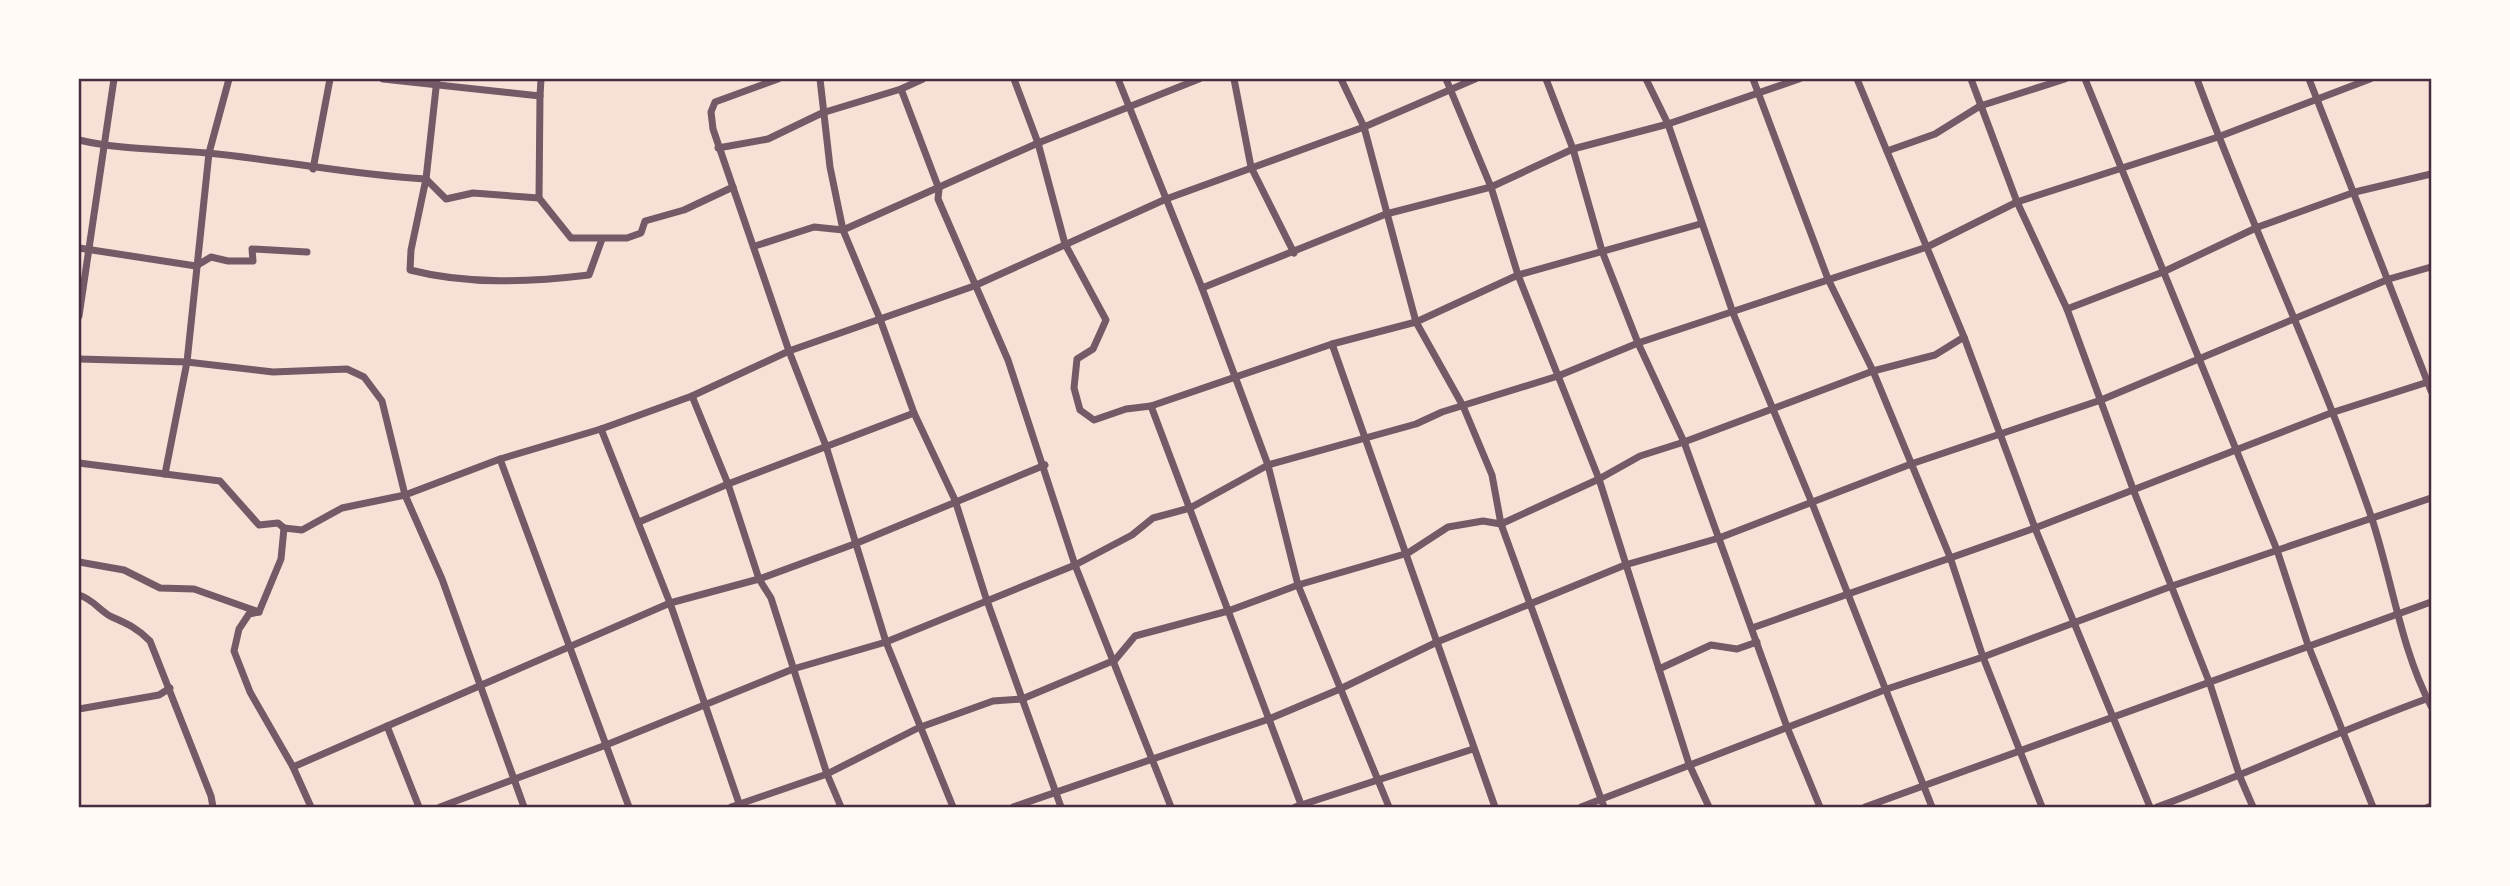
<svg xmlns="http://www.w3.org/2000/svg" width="2510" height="886" font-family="'Archivo Narrow',sans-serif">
  <rect width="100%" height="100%" fill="#f7e1d7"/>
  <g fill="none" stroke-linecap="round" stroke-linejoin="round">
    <!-- minor -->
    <g stroke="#755966" stroke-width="7">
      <polyline points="383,79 540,96 541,79"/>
      <path d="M437,79L426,179L411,250L410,270C468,285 531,282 589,275L602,239"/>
      <polyline points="778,79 715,102 711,112 713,129 789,351 826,446 886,642 953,807"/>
      <polyline points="820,79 830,167 843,230 880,319 914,413 955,500 986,598 1061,807"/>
      <polyline points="1014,79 1038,143 1065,244 1106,320 1093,349 1077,359 1074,388 1080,410 1094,420 1126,409 1151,406 1332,344 1416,322 1518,275 1700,224"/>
      <polyline points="1118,79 1202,288 1268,465 1298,585 1389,807"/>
      <polyline points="1234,79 1251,167 1294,253"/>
      <polyline points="1341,79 1364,127 1416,322 1463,406 1492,475 1501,524 1604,807"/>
      <polyline points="1446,79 1491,187 1518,275 1599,479 1689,764 1709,807"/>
      <polyline points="1546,79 1573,149 1602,251 1638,343 1684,442 1787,727 1820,807"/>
      <polyline points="1646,79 1668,124 1733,313 1812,503 1932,807"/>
      <polyline points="1753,79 1828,279 1873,371 1950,557 1983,657 2042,807"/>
      <polyline points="1857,79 1964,337 2035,528 2150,807"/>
      <polyline points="1971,79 2017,202 2067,309 2133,489 2210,684 2240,777 2253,807"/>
      <polyline points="2085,79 2277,550 2308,645 2373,807"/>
      <path d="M2197,79C2251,227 2321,369 2372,519C2392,580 2401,649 2431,706"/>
      <polyline points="2309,79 2431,391"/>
      <polyline points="901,89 939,189 938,199 1008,360 1075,565 1171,807"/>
      <path d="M79,140C121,150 164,149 207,153C281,160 352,175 426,179L446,199L473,193L539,198L571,238H627L641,233L645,221L684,210L733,187"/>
      <polyline points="718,148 768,139 822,113 901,89 923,79"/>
      <polyline points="1887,151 1935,134 1980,106 2065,79"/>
      <polyline points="313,169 330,79"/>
      <polyline points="539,198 540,96"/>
      <polyline points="755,246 814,227 843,230 1038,143 1199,79"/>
      <polyline points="79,248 196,266 211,257 228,261 253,261 252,249 307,252"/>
      <polyline points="1202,288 1386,214 1491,187 1573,149 1668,124 1799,79"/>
      <polyline points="2067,309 2163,272 2258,227 2355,192 2431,174"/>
      <polyline points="79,316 114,79"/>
      <polyline points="1332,344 1495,807"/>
      <polyline points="79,359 187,362 273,372 347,369 364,377 382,401 405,495 442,579 524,807"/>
      <polyline points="692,396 728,484 759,579 771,598 827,774 841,807"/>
      <polyline points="1151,406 1302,807"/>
      <polyline points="601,429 670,603 740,806"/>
      <polyline points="500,459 629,807"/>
      <polyline points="79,463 220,481 259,525 278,523 284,528"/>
      <polyline points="165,474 187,362 209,153 229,79"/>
      <polyline points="639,522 728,484 914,413"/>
      <polyline points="79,562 124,570 160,588 194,589 259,612 281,559 284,528 302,530 342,508 405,495 500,459 601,429 692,396 789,351 974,286 1166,199 1364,127 1475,79"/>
      <path d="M79,595C93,599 101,612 112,617C128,624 137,628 150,641L211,796L213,807"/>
      <polyline points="259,612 249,614 239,629 234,651 250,692 293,767 311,807"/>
      <polyline points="1752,628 2035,528 2331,413 2431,381"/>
      <polyline points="1659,669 1711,645 1737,649 1757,642"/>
      <polyline points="79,709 159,695 170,688"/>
      <polyline points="387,726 419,807"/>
      <polyline points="293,767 670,603 759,579 857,543 1045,465"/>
      <polyline points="440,807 606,745 793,669 886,642 1075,565 1132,535 1153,518 1190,508 1268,465 1416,424 1442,412 1558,376 1638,343 1927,247 2017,202 2218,137 2370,79"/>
      <polyline points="731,807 827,774 918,728 993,701 1022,699 1115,660 1135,636 1228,611 1298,585 1408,553 1448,527 1483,521 1501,524 1599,479 1640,456 1684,442 1873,371 1935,355 1964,337"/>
      <polyline points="1013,807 1269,719 1340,689 1437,642 1625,565 1719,538 1911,464 2101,400 2389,279 2431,267"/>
      <polyline points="1295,807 1473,749"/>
      <polyline points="1581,807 1887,689 1983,657 2172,586 2431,498"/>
      <polyline points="1865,807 2431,602"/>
      <path d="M2157,807C2249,774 2337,731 2429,698"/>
      <polyline points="2428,807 2431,806"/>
    </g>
  </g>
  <!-- border -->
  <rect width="2510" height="886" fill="none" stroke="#fffaf5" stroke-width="161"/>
  <rect x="80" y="80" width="2350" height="726" fill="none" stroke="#4a2c40" stroke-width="2.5"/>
</svg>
